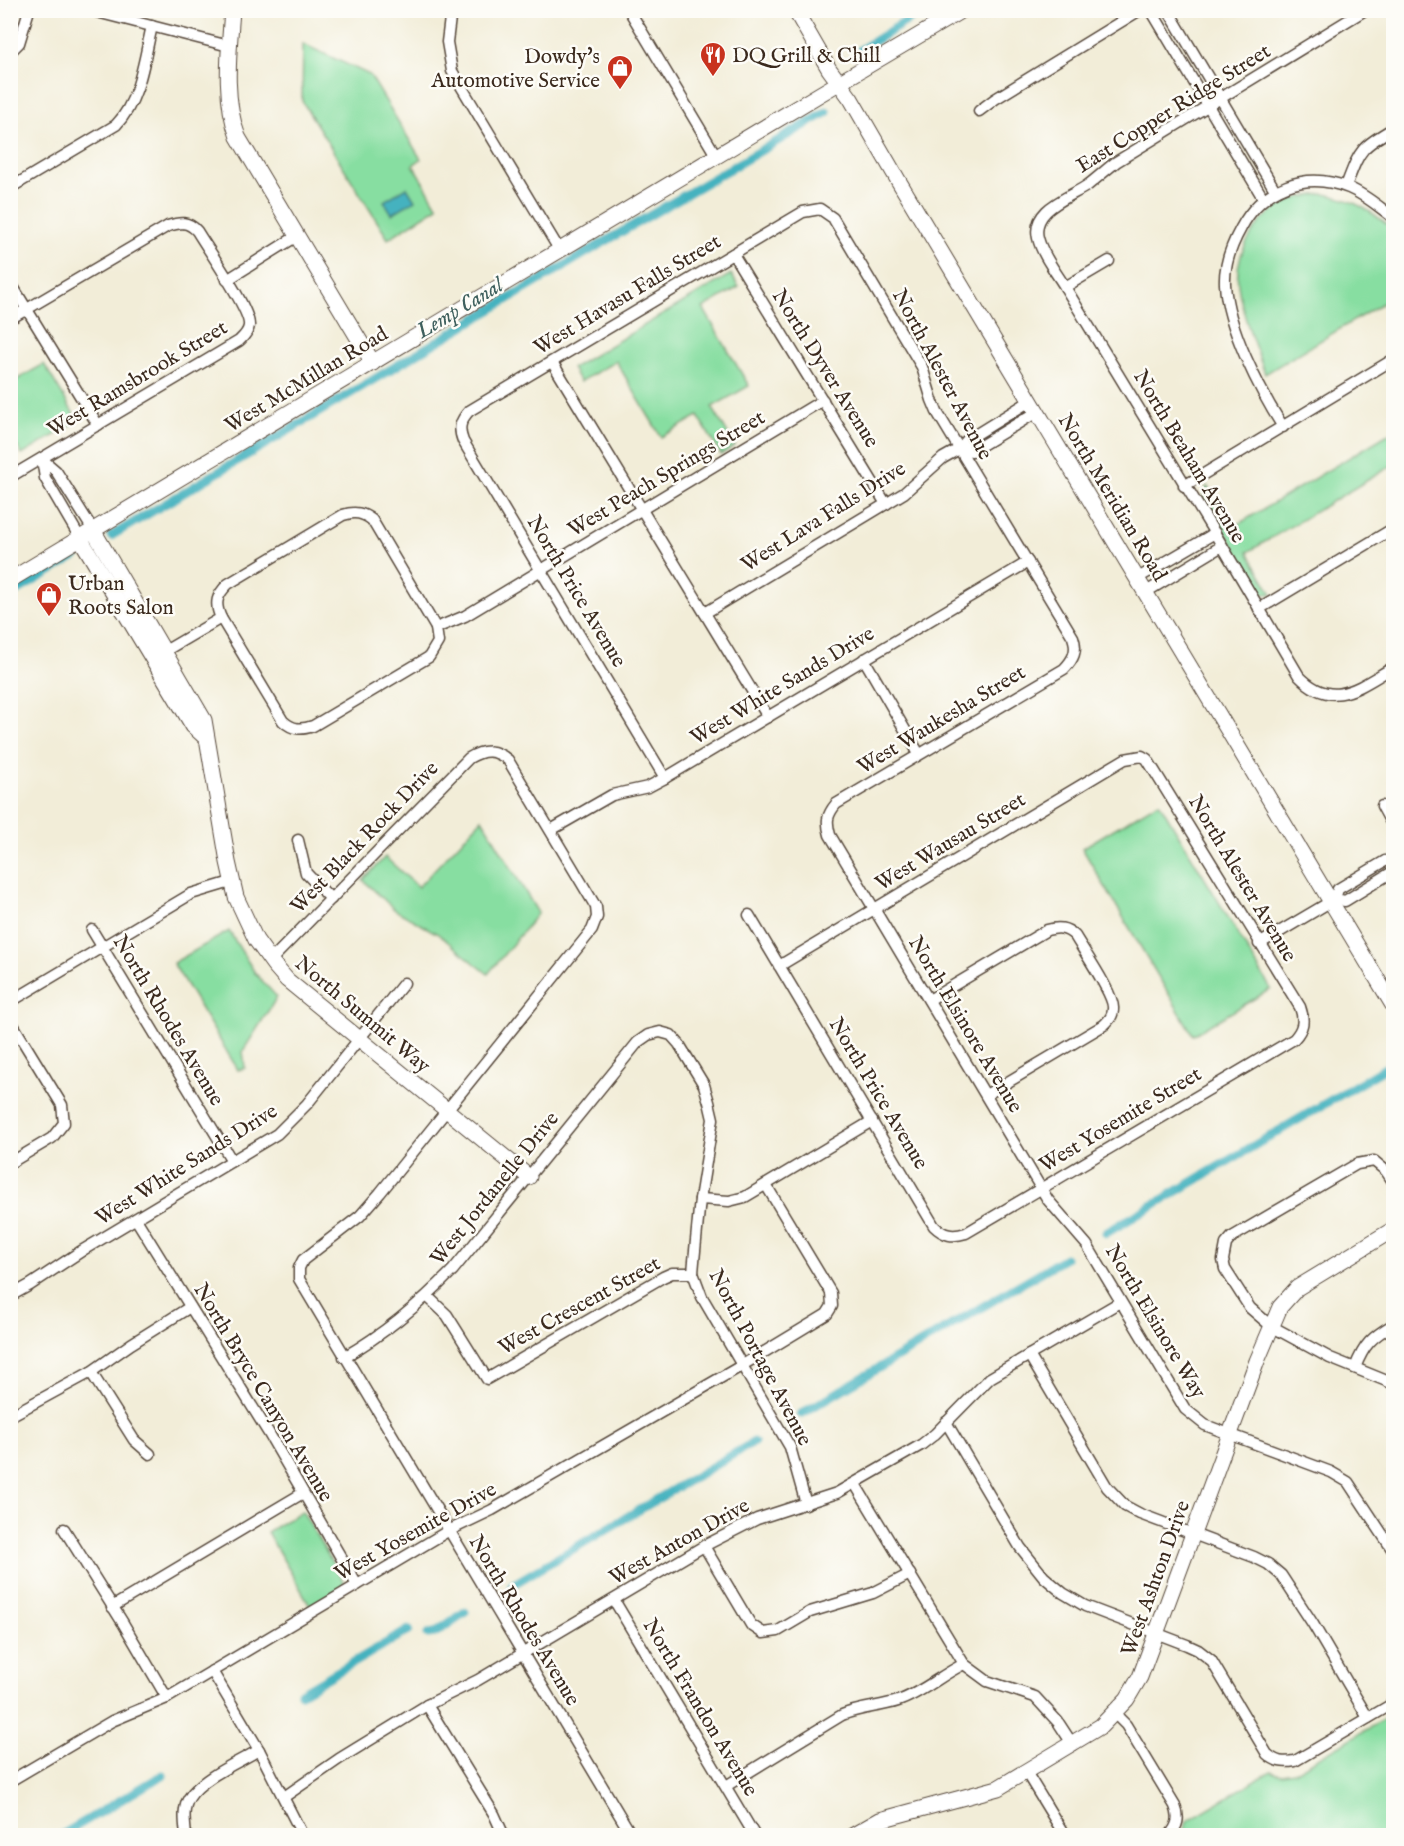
<svg xmlns="http://www.w3.org/2000/svg" width="1404" height="1846" font-family="'IM FELL English',serif">
  <rect width="100%" height="100%" fill="#fdfcf7"/>
  <filter id="ink" filterUnits="userSpaceOnUse"><feTurbulence type="fractalNoise" baseFrequency=".0167" numOctaves="2"/><feDisplacementMap in="SourceGraphic" scale="12" xChannelSelector="R" yChannelSelector="G"/><feConvolveMatrix kernelMatrix="1 2 1 2 8 2 1 2 1" color-interpolation-filters="sRGB"/></filter>
  <filter id="wash" filterUnits="userSpaceOnUse"><feTurbulence type="fractalNoise" baseFrequency=".008" numOctaves="4" result="noise"/><feDisplacementMap in="SourceGraphic" scale="24" xChannelSelector="R" yChannelSelector="G"/><feGaussianBlur stdDeviation="1.35" result="paint"/><feColorMatrix in="noise" values="0 0 0 0 0 0 0 0 0 0 0 0 0 0 0 0 0 1.4 0 .05"/><feComposite in="paint" operator="in"/></filter>
  <g filter="url(#wash)">
    <rect width="100%" height="100%" fill="#f2edd8"/>
    <!-- green -->
    <g fill="#87dea1" stroke="#618460" stroke-width="1.5">
      <polygon points="303,44 370,75 421,159 413,165 438,207 388,239 302,101"/>
      <path d="M1324,194C1353,199 1372,211 1393,230V297L1265,374C1255,345 1242,315 1238,285C1234,250 1260,212 1292,200C1302,196 1313,195 1324,194Z"/>
      <polygon points="731,274 739,287 703,308 749,386 712,407 735,446 721,455 698,416 661,437 616,361 580,382 572,368"/>
      <polygon points="44,364 78,421 22,455 11,435 11,383"/>
      <polygon points="1393,431 1393,465 1248,552 1272,594 1262,594 1203,495 1207,486 1231,523 1237,525"/>
      <polygon points="1159,802 1271,989 1193,1035 1082,848"/>
      <polygon points="482,819 538,913 488,974 438,934 395,910 363,880 385,857 418,887"/>
      <polygon points="229,931 255,973 277,997 243,1051 245,1068 238,1070 173,963"/>
      <polygon points="302,1511 344,1582 342,1589 311,1607 267,1532"/>
      <polygon points="1393,1714 1393,1835 1182,1835 1187,1821 1271,1771 1282,1774 1294,1772"/>
    </g>
    <!-- water -->
    <polygon fill="#44b2bf" stroke="#406e6e" stroke-width="1.5" points="407,187 415,200 392,214 384,201"/>
    <g fill="none" stroke-linecap="round" stroke-linejoin="round">
      <!-- canal -->
      <g stroke="#44b2bf" stroke-width="9">
        <polyline points="860,50 924,10"/>
        <polyline points="111,536 601,244 827,112"/>
        <polyline points="10,595 76,556"/>
        <polyline points="1106,1233 1394,1063"/>
        <polyline points="801,1414 1065,1258"/>
        <polyline points="512,1585 754,1442"/>
        <polyline points="428,1634 435,1633 465,1612"/>
        <polyline points="301,1693 409,1630"/>
        <polyline points="60,1836 163,1775"/>
      </g>
    </g>
  </g>
  <g filter="url(#ink)">
    <g fill="none" stroke-linecap="round" stroke-linejoin="round">
      <defs>
        <g id="street">
          <polyline points="89,10 229,46"/>
          <polyline points="451,10 447,42 452,71 560,251"/>
          <polyline points="629,10 717,157"/>
          <polyline points="1151,10 1263,198"/>
          <polyline points="1168,10 1275,190"/>
          <path d="M1365,10L1116,162C1107,169 1097,178 1088,185C1069,198 1031,209 1038,238C1042,255 1056,272 1065,287L1217,537L1299,676C1333,711 1359,687 1394,667"/>
          <polyline points="10,52 19,43 29,10"/>
          <polyline points="979,111 995,99 1140,10"/>
          <path d="M1346,186C1360,150 1359,148 1394,128"/>
          <path d="M10,188L116,125C140,100 144,59 152,26"/>
          <polyline points="733,254 886,504"/>
          <polyline points="227,280 297,236"/>
          <polyline points="10,282 98,425"/>
          <polyline points="1065,287 1109,261"/>
          <path d="M10,319L168,226C180,222 188,221 197,231C207,248 251,310 249,326C248,333 243,337 239,341L10,477"/>
          <polyline points="552,362 768,717"/>
          <polyline points="1030,401 967,440 959,449 972,451 1037,412"/>
          <path d="M1283,427C1260,391 1227,327 1225,284C1224,264 1231,246 1241,228C1262,188 1305,170 1349,188C1366,195 1379,207 1394,218"/>
          <polyline points="42,459 56,471 93,530"/>
          <polyline points="42,459 45,478 80,538"/>
          <polyline points="1184,486 1394,359"/>
          <polyline points="1138,578 1215,533"/>
          <polyline points="1146,592 1222,546"/>
          <polyline points="1259,609 1394,528"/>
          <polyline points="705,613 904,493 943,458 959,449"/>
          <path d="M221,618L283,721C293,730 301,730 313,726L429,657L438,642L436,628L465,616L823,400"/>
          <path d="M158,655L221,618C214,603 217,595 228,584L343,515C355,511 363,513 372,520L436,628"/>
          <polyline points="864,659 919,754"/>
          <path d="M665,778L463,441C458,428 460,421 469,411L803,212L820,209L833,218L922,367L932,400L937,412L1073,637C1078,651 1073,660 1064,669L836,804C827,815 826,821 830,835L1048,1200L1087,1245L1185,1409L1205,1425L1331,1472L1348,1482L1394,1552"/>
          <polyline points="1382,806 1394,828"/>
          <polyline points="551,830 612,795 648,787 665,778 1028,562"/>
          <polyline points="298,840 306,873 331,899"/>
          <polyline points="1394,859 1385,861 1338,889 1335,899 1345,901 1394,871"/>
          <path d="M749,915L934,1226C944,1236 953,1237 966,1233L1294,1039C1303,1029 1305,1021 1300,1007L1147,759L1142,756L1125,759L779,966"/>
          <polyline points="92,930 232,1161"/>
          <polyline points="1259,944 1335,899"/>
          <path d="M270,961L469,758C484,749 495,749 508,760L596,907L597,917L592,930L380,1193L360,1216L303,1260L299,1268V1279L632,1836"/>
          <path d="M929,1000L1047,930C1058,927 1066,927 1075,936C1083,950 1115,996 1113,1009C1113,1016 1109,1020 1104,1025L986,1095"/>
          <polyline points="10,1002 191,894 231,882"/>
          <polyline points="10,1020 62,1105 64,1123 52,1138 10,1163"/>
          <polyline points="1394,1183 1386,1171 1374,1161 1357,1164 1232,1237 1226,1244 1223,1260 1225,1269 1250,1308 1271,1326 1330,1358 1394,1384"/>
          <polyline points="700,1199 729,1201 745,1197 872,1121"/>
          <polyline points="136,1219 268,1432 357,1585"/>
          <polyline points="10,1296 30,1285 83,1250 277,1134 307,1104 404,983"/>
          <polyline points="428,1297 447,1315 487,1379 663,1277 672,1273 693,1273"/>
          <polyline points="1029,1355 1107,1487 1125,1506 1140,1514 1254,1557 1268,1564 1281,1575 1313,1624 1368,1718"/>
          <path d="M344,1357C386,1333 420,1304 453,1270L638,1042L648,1035L660,1032L671,1035L679,1044L704,1085L709,1102L713,1119L700,1199L694,1261L693,1273L702,1297L790,1447L806,1504"/>
          <path d="M1355,1368C1364,1344 1372,1337 1394,1324"/>
          <polyline points="91,1372 134,1440 150,1454"/>
          <polyline points="10,1416 91,1372 131,1344 190,1307"/>
          <path d="M946,1422L1020,1547L1044,1577L1063,1593L1085,1606L1187,1645L1198,1650L1211,1660L1267,1754C1276,1762 1283,1763 1295,1761L1394,1703"/>
          <polyline points="855,1484 964,1664 987,1681 1035,1697 1058,1722 1073,1745"/>
          <polyline points="64,1529 123,1623 167,1698"/>
          <polyline points="704,1546 751,1625 763,1633 778,1631 810,1612 873,1593 910,1574"/>
          <polyline points="614,1600 755,1836"/>
          <polyline points="112,1607 303,1493"/>
          <polyline points="212,1671 259,1750 303,1836"/>
          <polyline points="427,1705 494,1814 504,1836"/>
          <path d="M1115,1714L1126,1725L1175,1806C1180,1818 1178,1826 1169,1836"/>
          <polyline points="1026,1772 1065,1836"/>
          <polyline points="10,1781 112,1721 167,1698 448,1531 492,1510 741,1366 827,1314 832,1306 831,1293 766,1185"/>
          <path d="M726,1786L842,1715C860,1707 880,1707 898,1701C922,1693 941,1675 964,1664"/>
          <polyline points="284,1797 339,1759 427,1705 478,1680 704,1546 757,1519 837,1493 921,1445 935,1434 990,1378 1120,1302"/>
          <path d="M186,1836C185,1824 182,1809 189,1798C201,1778 239,1762 259,1750"/>
        </g>
        <g id="secondary">
          <path d="M232,10C229,52 223,97 238,137L373,363"/>
          <polyline points="795,10 829,69 851,99 898,180 1394,1007"/>
          <polyline points="93,530 204,720 228,862 236,897 256,940 274,965 287,980 529,1177"/>
          <polyline points="80,538 193,726 206,738"/>
          <polyline points="10,580 820,94 962,10"/>
          <polyline points="852,1836 880,1820 998,1788 1101,1726 1127,1699 1140,1677 1257,1361 1280,1307 1297,1288 1394,1229"/>
        </g>
      </defs>
      <!-- street casing -->
      <use href="#street" stroke="#56473a" stroke-width="13"/>
      <!-- secondary casing -->
      <use href="#secondary" stroke="#56473a" stroke-width="17"/>
      <!-- street -->
      <use href="#street" stroke="#fff" stroke-width="10"/>
      <!-- secondary -->
      <use href="#secondary" stroke="#fff" stroke-width="15"/>
    </g>
  </g>
  <!-- icons -->
  <defs>
    <symbol id="restaurant-pin" viewBox="-11 -11 22 30"><path d="M0 17L-7.5 6A9.5 9.5 0 1 1 7.5 6Z" fill="#c8321e" stroke="#fdfcf7"/><path d="M-5-6h1v4h1v-4h1v4h1v-4h1v5L-1.5 .5V6h-2V.5L-5-1ZM5-6V6H3V1.5H1.5Q1.5-4 5-6Z" fill="#fff"/></symbol>
    <symbol id="shop-pin" viewBox="-11 -11 22 30"><path d="M0 17L-7.5 6A9.5 9.5 0 1 1 7.5 6Z" fill="#c8321e" stroke="#fdfcf7"/><path d="M-5-2.5h2.3a2.7 3.5 0 0 1 5.4 0H5L5.5 6h-11ZM-1.5-2.5h3a1.5 2.3 0 0 0-3 0Z" fill="#fff"/></symbol>
  </defs>
  <g fill-rule="evenodd">
    <use href="#restaurant-pin" x="698" y="40" width="30" height="40"/>
    <use href="#shop-pin" x="605" y="53" width="30" height="40"/>
    <use href="#shop-pin" x="34" y="580" width="30" height="40"/>
  </g>
  <g text-anchor="middle" stroke-width="5" stroke-linejoin="round" paint-order="stroke">
    <!-- poi labels -->
    <g font-size="21" fill="#3b2a1e" stroke="#fdfcf7" text-anchor="start">
      <text x="732" y="62">DQ Grill &amp; Chill</text>
      <text x="600" y="63" text-anchor="end">Dowdy's<tspan x="600" dy="24">Automotive Service</tspan></text>
      <text x="68" y="590">Urban<tspan x="68" dy="24">Roots Salon</tspan></text>
    </g>
    <!-- street labels -->
    <g font-size="21" fill="#3b2a1e" stroke="#fdfcf7">
      <text transform="translate(1173 108) rotate(-32)" y="7">East Copper Ridge Street</text>
      <text transform="translate(627 294) rotate(-31)" y="7">West Havasu Falls Street</text>
      <text transform="translate(826 368) rotate(58)" y="7">North Dyver Avenue</text>
      <text transform="translate(943 374) rotate(62)" y="7">North Alester Avenue</text>
      <text transform="translate(137 378) rotate(-31)" y="7">West Ramsbrook Street</text>
      <text transform="translate(306 379) rotate(-31)" y="7">West McMillan Road</text>
      <text transform="translate(1190 456) rotate(59)" y="7">North Beaham Avenue</text>
      <text transform="translate(666 473) rotate(-31)" y="7">West Peach Springs Street</text>
      <text transform="translate(1113 497) rotate(59)" y="7">North Meridian Road</text>
      <text transform="translate(823 516) rotate(-32)" y="7">West Lava Falls Drive</text>
      <text transform="translate(577 591) rotate(59)" y="7">North Price Avenue</text>
      <text transform="translate(782 685) rotate(-31)" y="7">West White Sands Drive</text>
      <text transform="translate(941 719) rotate(-31)" y="7">West Waukesha Street</text>
      <text transform="translate(364 837) rotate(-46)" y="7">West Black Rock Drive</text>
      <text transform="translate(950 841) rotate(-31)" y="7">West Wausau Street</text>
      <text transform="translate(1243 878) rotate(59)" y="7">North Alester Avenue</text>
      <text transform="translate(363 1014) rotate(40)" y="7">North Summit Way</text>
      <text transform="translate(169 1020) rotate(59)" y="7">North Rhodes Avenue</text>
      <text transform="translate(966 1024) rotate(59)" y="7">North Elsinore Avenue</text>
      <text transform="translate(879 1093) rotate(59)" y="7">North Price Avenue</text>
      <text transform="translate(1120 1119) rotate(-31)" y="7">West Yosemite Street</text>
      <text transform="translate(186 1164) rotate(-32)" y="7">West White Sands Drive</text>
      <text transform="translate(494 1188) rotate(-51)" y="7">West Jordanelle Drive</text>
      <text transform="translate(579 1305) rotate(-29)" y="7">West Crescent Street</text>
      <text transform="translate(1156 1321) rotate(59)" y="7">North Elsinore Way</text>
      <text transform="translate(761 1357) rotate(62)" y="7">North Portage Avenue</text>
      <text transform="translate(264 1392) rotate(59)" y="7">North Bryce Canyon Avenue</text>
      <text transform="translate(415 1531) rotate(-29)" y="7">West Yosemite Drive</text>
      <text transform="translate(679 1541) rotate(-29)" y="7">West Anton Drive</text>
      <text transform="translate(1155 1578) rotate(-70)" y="7">West Ashton Drive</text>
      <text transform="translate(525 1620) rotate(59)" y="7">North Rhodes Avenue</text>
      <text transform="translate(701 1707) rotate(59)" y="7">North Frandon Avenue</text>
    </g>
    <!-- water labels -->
    <g font-size="22" font-style="italic" fill="#3f605e" stroke="#fdfcf7">
      <text transform="translate(459 307) rotate(-31)" y="8">Lemp Canal</text>
    </g>
  </g>
  <!-- margin -->
  <rect width="1404" height="1846" fill="none" stroke="#fdfcf7" stroke-width="36"/>
</svg>
